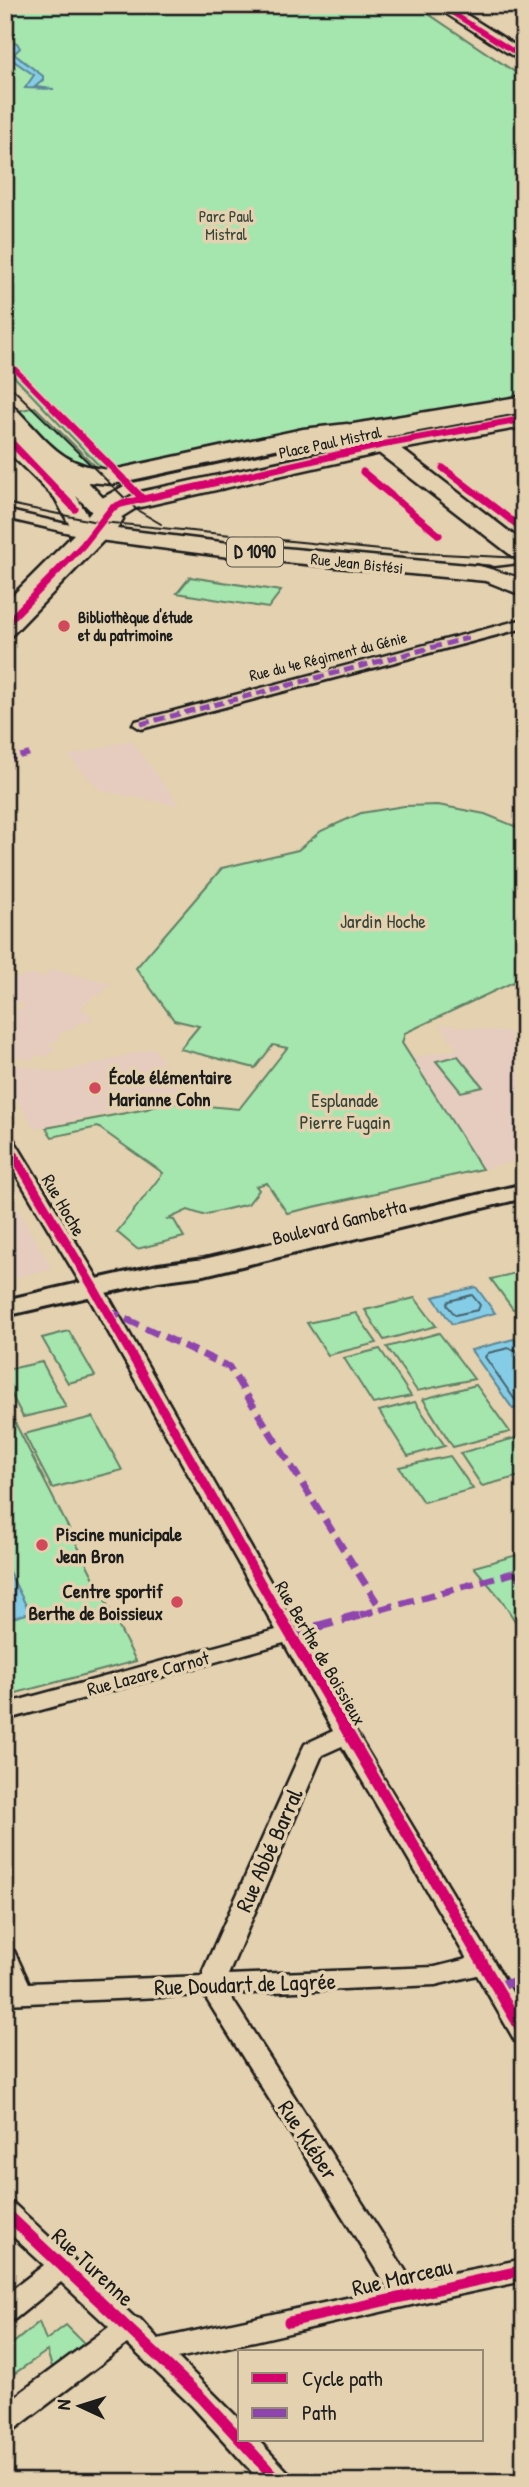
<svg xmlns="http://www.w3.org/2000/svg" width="529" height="2487" font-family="'Patrick Hand',sans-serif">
  <rect width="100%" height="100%" fill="#e3d1af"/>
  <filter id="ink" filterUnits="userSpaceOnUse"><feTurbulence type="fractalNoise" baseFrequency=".0143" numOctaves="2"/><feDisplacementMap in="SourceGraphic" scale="14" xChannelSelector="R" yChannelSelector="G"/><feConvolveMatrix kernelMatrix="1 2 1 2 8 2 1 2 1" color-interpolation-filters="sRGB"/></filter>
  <g filter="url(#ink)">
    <!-- built -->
    <g fill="#e6ccbf">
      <polygon points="131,740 156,774 180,806 101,791 68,756"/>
      <polygon points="55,970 111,983 99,996 93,996 81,1008 92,1017 88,1022 77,1023 69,1031 62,1031 57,1040 49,1045 55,1048 47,1057 36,1055 32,1060 16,1057 12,1051 5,1049 5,1011 9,1018 16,1016 14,1012 25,1007 22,1003 5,1007 5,977 11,979 34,974 41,977 46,976 48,971"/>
      <polygon points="439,1024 524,1034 524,1159 482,1169 449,1121 412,1058 458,1049"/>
      <polygon points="154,1048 185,1096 35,1129 5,1079 5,1062 59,1073"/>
      <polygon points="5,1187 11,1198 52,1269 5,1280"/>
    </g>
    <!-- green -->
    <g fill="#a5e5ae" stroke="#608065" stroke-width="2">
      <polygon points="5,5 415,5 524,78 524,398 106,473 5,367"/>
      <polygon points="35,407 95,466 80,469 73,466 13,412"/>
      <polygon points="190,577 281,591 268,608 177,593"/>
      <polygon points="438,805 485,814 524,830 524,977 405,1033 402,1043 482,1169 287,1213 267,1183 256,1186 259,1190 248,1204 203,1215 188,1210 168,1219 174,1220 184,1237 137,1249 117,1232 163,1173 98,1127 52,1137 46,1128 147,1109 164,1102 239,1109 287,1048 273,1045 255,1068 180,1049 199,1026 174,1020 136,968 222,868 298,850 321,831 361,813 404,806"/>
      <polygon points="458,1056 483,1087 461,1092 436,1061"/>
      <polygon points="524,1271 524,1306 513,1309 491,1279"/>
      <polygon points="415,1298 436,1326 384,1340 365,1310"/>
      <polygon points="356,1313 377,1343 328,1355 307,1323"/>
      <polygon points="69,1331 95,1376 68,1383 42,1338"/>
      <polygon points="439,1333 474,1379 417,1391 387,1347"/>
      <polygon points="380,1349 411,1396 373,1404 344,1358"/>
      <polygon points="42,1362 66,1407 23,1417 5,1382 5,1370"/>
      <polygon points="476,1385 510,1432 453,1447 423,1399"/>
      <polygon points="415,1402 445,1446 408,1456 379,1411"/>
      <polygon points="5,1403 136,1661 5,1696"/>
      <polygon points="93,1417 122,1470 52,1488 24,1434"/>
      <polygon points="519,1437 524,1444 524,1475 482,1486 460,1453"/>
      <polygon points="450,1456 473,1489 423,1502 399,1467"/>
      <polygon points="524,1553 524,1635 501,1599 474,1567"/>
      <polygon points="39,2322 46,2340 66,2325 87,2346 53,2370 47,2351 5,2380 5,2350"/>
    </g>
    <!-- water -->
    <g fill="#85cde6" stroke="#5b8695" stroke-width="2">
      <polygon points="5,39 17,43 20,48 14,54 43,76 43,80 35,87 54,89 25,88 34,75 5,55"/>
      <polygon points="476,1287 495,1313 452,1324 433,1297"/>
      <polygon points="514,1339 524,1353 524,1406 513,1409 471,1350"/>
      <polygon points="5,1564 30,1613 5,1620"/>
    </g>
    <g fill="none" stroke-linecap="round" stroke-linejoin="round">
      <!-- shore -->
      <g stroke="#46636d" stroke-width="2">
        <polygon points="472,1295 480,1305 478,1310 455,1315 447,1305 449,1301"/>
        <polyline points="524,1356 509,1348 488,1353 485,1357 515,1400 524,1400"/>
      </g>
      <defs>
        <g id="minor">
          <polygon points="524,404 524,412 370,440 137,490 112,504 74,552 10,614 5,615 5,603 74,534 5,518 5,510 79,527 102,498 128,484 370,432"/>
          <polygon points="524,419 524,427 385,452 136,508 112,523 105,519 131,501 385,444"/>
          <polygon points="101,531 106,532 106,538 10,637 5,638 5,625 96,532"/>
          <polygon points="524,619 524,628 141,729 133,724 136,721"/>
          <path d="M5,1135L14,1140L103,1287L355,1731L524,2012V2044L515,2041L477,1975L435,1985L229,1994L412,2281L524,2259V2281C408,2304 294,2333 178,2358L240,2420V2440H258L289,2473L293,2482H261L192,2406L127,2344L15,2429L5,2432V2404L109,2327L61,2282L15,2319L5,2322V2295L44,2265L5,2229V2201L14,2204L134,2317L140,2319L158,2339L388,2289L204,1995L5,2004V1949L14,1951L29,1983L203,1976V1971L302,1750L305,1744L333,1731L284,1643L5,1720V1704L276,1630L83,1287L5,1156ZM342,1746L467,1959L435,1967L228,1975L322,1755Z"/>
        </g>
        <polygon id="tertiary" points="524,1184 524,1198 204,1275 158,1281 5,1316 5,1300 158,1265 204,1259"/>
        <g id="secondary">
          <polygon points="433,5 451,5 524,51 524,63"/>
          <polygon points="524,396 524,408 347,437 337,431 347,425"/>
          <polygon points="524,565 524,577 482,578 479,574 482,570"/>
        </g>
        <path id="primary" d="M5,405L13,406C48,441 60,467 113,470L303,429L347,424L378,431L524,543V561L516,559L363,441L347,438L303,443L113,484L88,482L123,519L117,529L229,543L489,567L524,578V596L486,581L229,557L76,537L55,498L5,449V429L15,433L5,424ZM76,496L100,520L95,526H94Z"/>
      </defs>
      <!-- minor casing -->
      <use href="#minor" stroke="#1c1c1c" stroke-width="5"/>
      <!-- tertiary casing -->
      <use href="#tertiary" stroke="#1c1c1c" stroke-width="6"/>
      <!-- secondary casing -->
      <use href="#secondary" stroke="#1c1c1c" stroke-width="5"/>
      <!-- primary casing -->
      <use href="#primary" stroke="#1c1c1c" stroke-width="5"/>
      <!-- minor -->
      <use href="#minor" fill="#e3d1af" fill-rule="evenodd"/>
      <!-- tertiary -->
      <use href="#tertiary" fill="#e3d1af" fill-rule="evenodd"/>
      <!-- secondary -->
      <use href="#secondary" fill="#e3d1af" fill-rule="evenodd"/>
      <!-- primary -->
      <use href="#primary" fill="#e3d1af" fill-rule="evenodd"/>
      <!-- tram -->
      <g stroke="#1c1c1c" stroke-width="2">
        <polyline points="5,381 137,510 161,524"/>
        <polyline points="5,503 92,521 401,552 524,558"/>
        <polyline points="477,564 524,578"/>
      </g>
      <!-- quiet-far2 -->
      <g stroke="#8e44ad" stroke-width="5" stroke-dasharray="10 5" stroke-linecap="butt">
        <polyline points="141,724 468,638"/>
        <polyline points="5,760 32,753"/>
      </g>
      <!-- quiet-far1 -->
      <g stroke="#8e44ad" stroke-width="7" stroke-dasharray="14 7" stroke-linecap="butt">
        <polyline points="107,1310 229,1367 381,1609"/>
        <polyline points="516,1572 524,1584"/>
        <polyline points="360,1615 524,1570"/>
      </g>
      <!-- quiet -->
      <g stroke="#8e44ad" stroke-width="9" stroke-dasharray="18 9" stroke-linecap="butt">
        <polyline points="290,1634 367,1613"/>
        <polyline points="496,1985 524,1981"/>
      </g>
      <defs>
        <g id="cycleway-far3">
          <polyline points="440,5 524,58"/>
          <polyline points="5,359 55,410"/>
        </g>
        <g id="cycleway-far2">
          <polyline points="53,408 142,498"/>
          <polyline points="5,436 75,509"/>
          <polyline points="443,468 524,530"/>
          <polyline points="363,472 439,535"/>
          <polyline points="5,625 83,545 112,508 121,504 381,445 524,419"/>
        </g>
        <polyline id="cycleway-far1" points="5,1140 93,1287 279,1615"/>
        <g id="cycleway">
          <polyline points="278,1613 524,2034"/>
          <polyline points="5,2212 202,2398 279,2482"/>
          <polyline points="289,2322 524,2270"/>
        </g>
      </defs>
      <!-- cycleway-far3 casing -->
      <use href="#cycleway-far3" stroke="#e3d1af" stroke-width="8"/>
      <!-- cycleway-far2 casing -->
      <use href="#cycleway-far2" stroke="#e3d1af" stroke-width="10"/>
      <!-- cycleway-far1 casing -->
      <use href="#cycleway-far1" stroke="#e3d1af" stroke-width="13"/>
      <!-- cycleway casing -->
      <use href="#cycleway" stroke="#e3d1af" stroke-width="16"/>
      <!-- cycleway-far3 -->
      <use href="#cycleway-far3" stroke="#d6006c" stroke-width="5"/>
      <!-- cycleway-far2 -->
      <use href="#cycleway-far2" stroke="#d6006c" stroke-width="7"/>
      <!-- cycleway-far1 -->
      <use href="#cycleway-far1" stroke="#d6006c" stroke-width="9"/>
      <!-- cycleway -->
      <use href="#cycleway" stroke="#d6006c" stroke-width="11"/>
    </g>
  </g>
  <!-- markers -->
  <g fill="#d1495b" stroke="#e3d1af" stroke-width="2.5">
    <circle cx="64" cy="626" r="7"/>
    <circle cx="95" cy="1088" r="7"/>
    <circle cx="42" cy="1545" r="7"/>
    <circle cx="177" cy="1602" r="7"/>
  </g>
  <g text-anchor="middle" stroke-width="7" stroke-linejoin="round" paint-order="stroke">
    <!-- far-park labels -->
    <g font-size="16" fill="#374439" stroke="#e3d1af">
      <text x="226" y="222">Parc Paul<tspan x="226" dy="18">Mistral</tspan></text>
    </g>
    <!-- far-street labels -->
    <g font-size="16" fill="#1c1c1c" stroke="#e3d1af">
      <text transform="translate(330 442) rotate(-12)" y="6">Place Paul Mistral</text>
      <text transform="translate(357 563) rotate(6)" y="6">Rue Jean Bistési</text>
      <text transform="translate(328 656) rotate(-14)" y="6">Rue du 4e Régiment du Génie</text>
    </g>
    <!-- far-poi labels -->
    <g font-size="16" font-weight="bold" fill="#1c1c1c" stroke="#e3d1af" text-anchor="start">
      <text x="78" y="623">Bibliothèque d'étude<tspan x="78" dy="18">et du patrimoine</tspan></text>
    </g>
    <!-- shield labels -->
    <rect fill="#e3d1af" stroke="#585248" stroke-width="2" x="227" y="537.5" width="56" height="29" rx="5"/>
    <g font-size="18" font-weight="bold" fill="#1c1c1c">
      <text x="255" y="558">D 1090</text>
    </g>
    <!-- park labels -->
    <g font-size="19" fill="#374439" stroke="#e3d1af">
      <text x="383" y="928">Jardin Hoche</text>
      <text x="345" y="1107">Esplanade<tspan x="345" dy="22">Pierre Fugain</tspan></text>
    </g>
    <!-- poi labels -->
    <g font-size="19" font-weight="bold" fill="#1c1c1c" stroke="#e3d1af" text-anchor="start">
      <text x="109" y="1084">École élémentaire<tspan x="109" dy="22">Marianne Cohn</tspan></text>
      <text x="56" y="1541">Piscine municipale<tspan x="56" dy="22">Jean Bron</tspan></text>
      <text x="163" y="1598" text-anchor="end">Centre sportif<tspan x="163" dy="22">Berthe de Boissieux</tspan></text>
    </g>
    <!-- street labels -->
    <g font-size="19" fill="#1c1c1c" stroke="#e3d1af">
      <text transform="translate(64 1205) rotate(60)" y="7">Rue Hoche</text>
      <text transform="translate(339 1222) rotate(-14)" y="7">Boulevard Gambetta</text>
      <text transform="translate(321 1653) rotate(60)" y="7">Rue Berthe de Boissieux</text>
      <text transform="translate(148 1673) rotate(-15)" y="7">Rue Lazare Carnot</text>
    </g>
    <!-- near-street labels -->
    <g font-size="23" fill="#1c1c1c" stroke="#e3d1af">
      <text transform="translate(269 1850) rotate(-66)" y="8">Rue Abbé Barral</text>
      <text transform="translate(245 1984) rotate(-2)" y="8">Rue Doudart de Lagrée</text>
      <text transform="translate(308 2140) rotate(57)" y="8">Rue Kléber</text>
      <text transform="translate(93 2267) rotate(43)" y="8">Rue Turenne</text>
      <text transform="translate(402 2277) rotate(-13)" y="8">Rue Marceau</text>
    </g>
  </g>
  <!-- margin -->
  <rect width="529" height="2487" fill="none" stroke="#e3d1af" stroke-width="28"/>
  <rect x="14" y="14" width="501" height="2459" fill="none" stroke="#1c1c1c" stroke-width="2.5" filter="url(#ink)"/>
  <!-- legend -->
  <rect x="238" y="2350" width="245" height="91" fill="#e3d1af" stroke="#938974" stroke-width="2"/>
  <rect x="252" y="2373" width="35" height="10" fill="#d6006c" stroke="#938974" stroke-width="2"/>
  <text x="302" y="2386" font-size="21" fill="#1c1c1c">Cycle path</text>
  <rect x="252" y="2408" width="35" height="10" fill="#8e44ad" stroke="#938974" stroke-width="2"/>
  <text x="302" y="2420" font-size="21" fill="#1c1c1c">Path</text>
  <!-- north arrow -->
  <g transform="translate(80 2406) rotate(274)" stroke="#e3d1af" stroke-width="5" paint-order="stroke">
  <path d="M0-5L12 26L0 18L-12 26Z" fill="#1c1c1c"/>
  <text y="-10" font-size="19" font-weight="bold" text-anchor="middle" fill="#1c1c1c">N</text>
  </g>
</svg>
